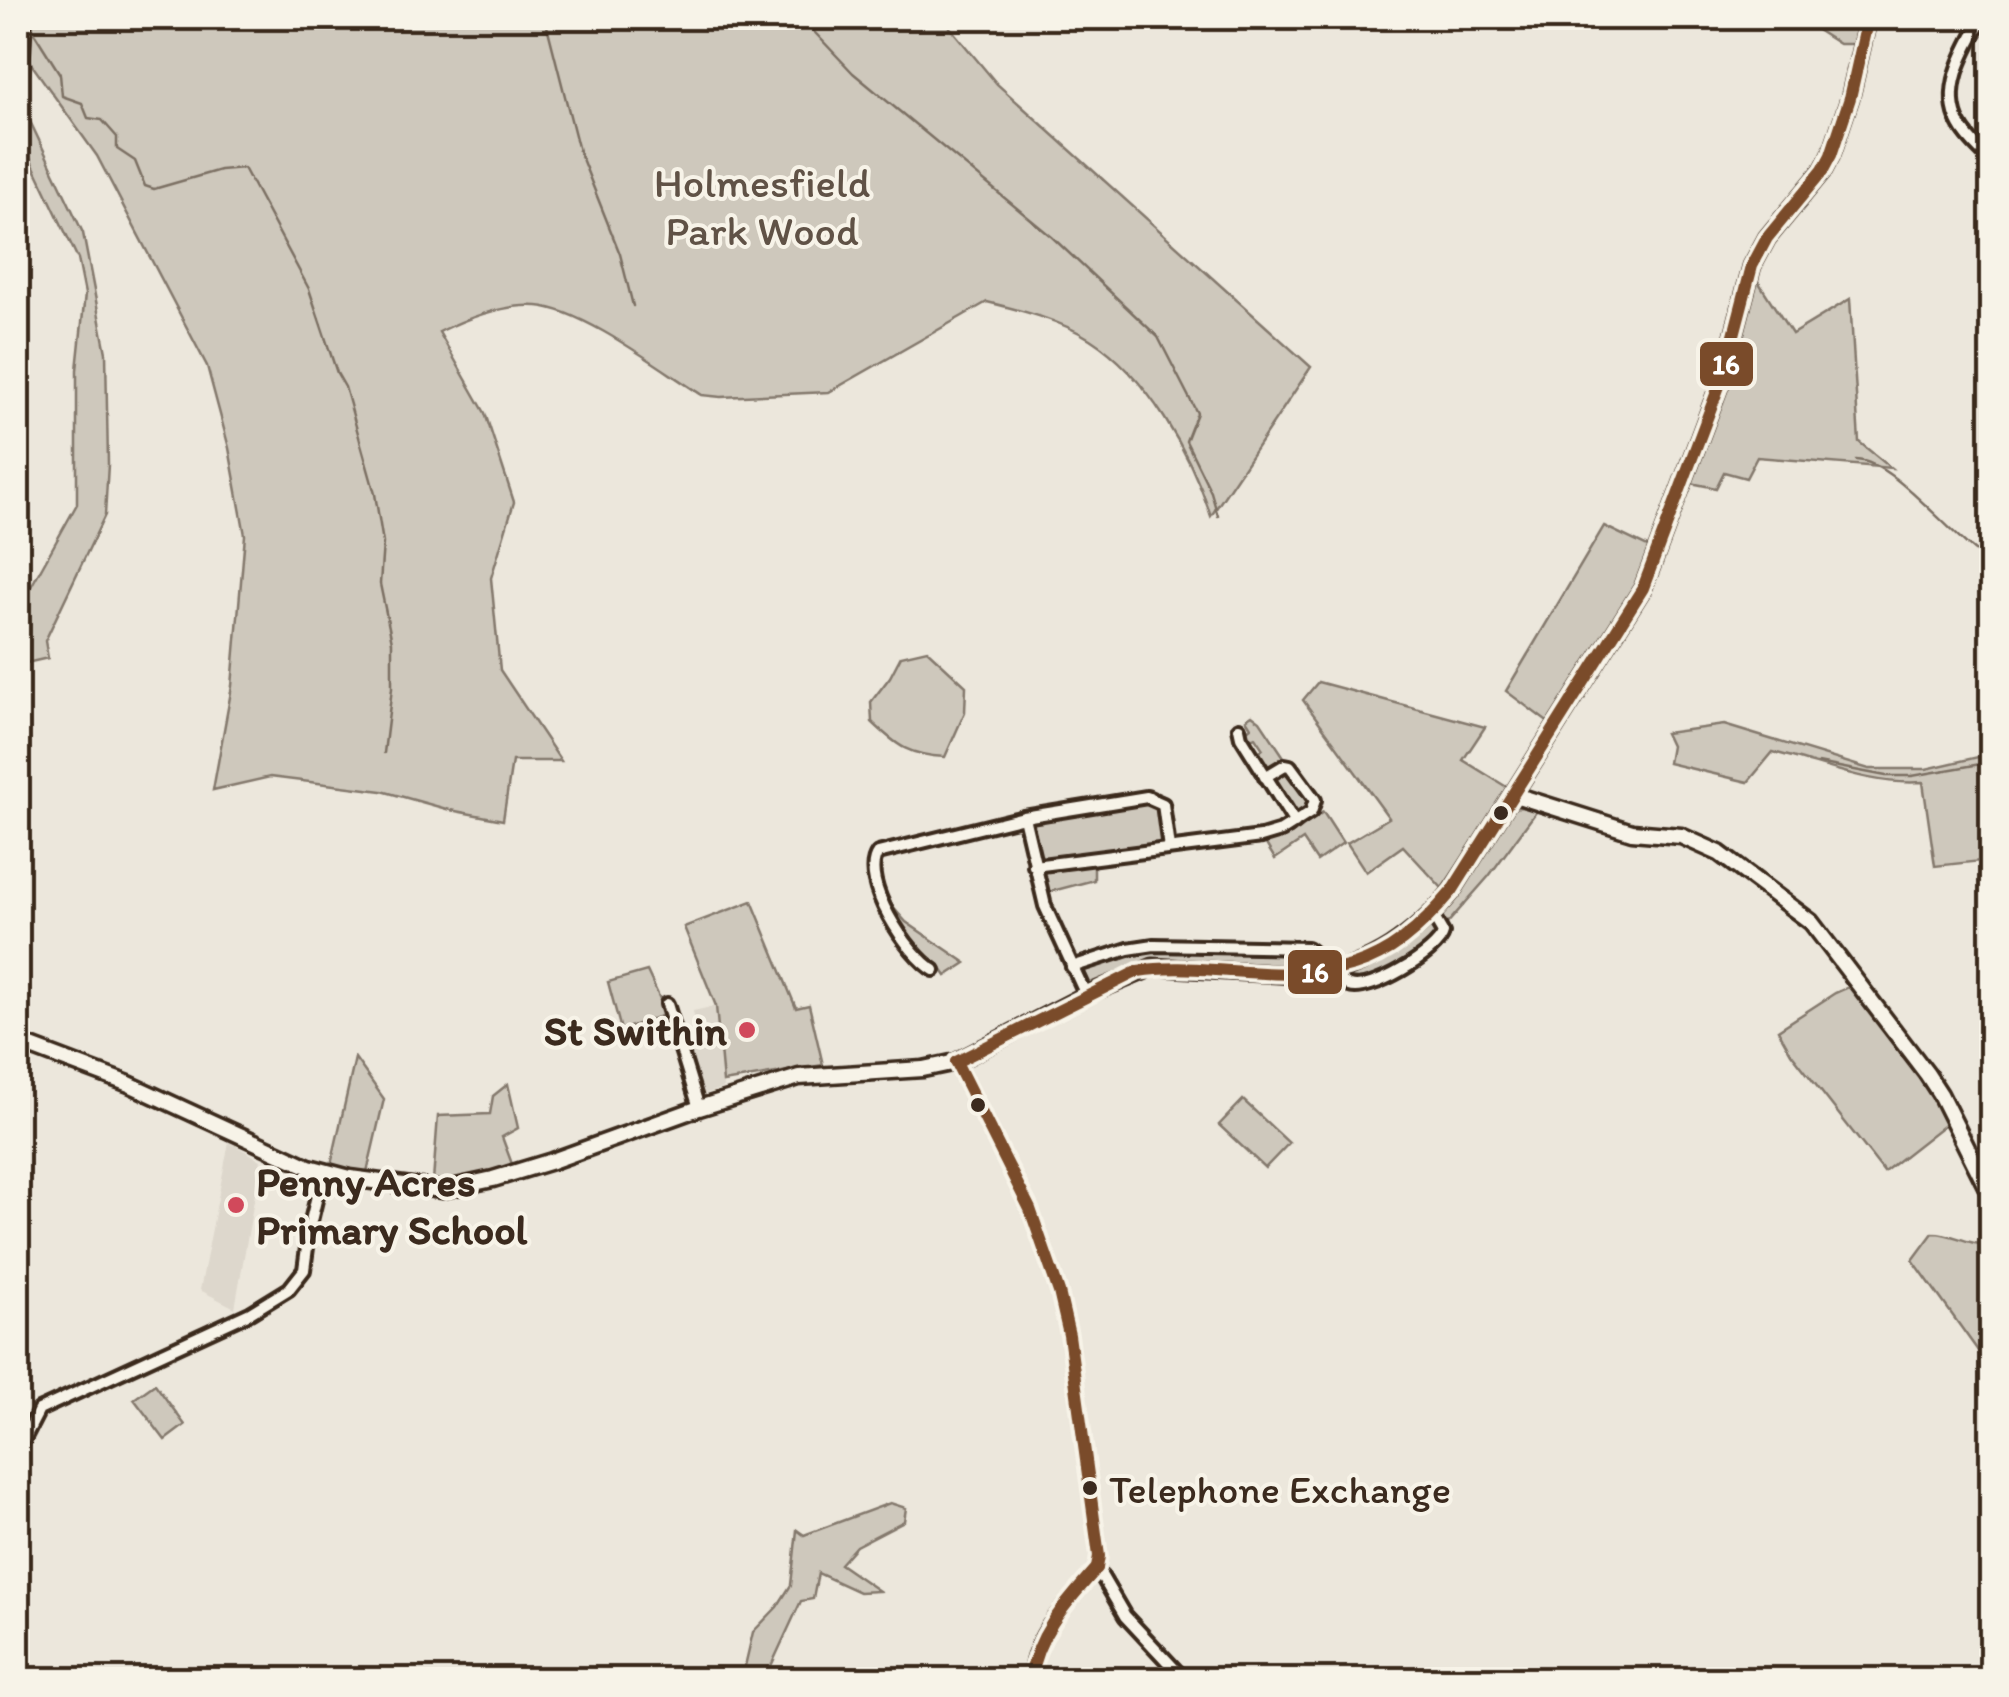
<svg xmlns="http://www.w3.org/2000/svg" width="2009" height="1697" font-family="Itim,sans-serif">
  <rect width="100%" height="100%" fill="#ece7dc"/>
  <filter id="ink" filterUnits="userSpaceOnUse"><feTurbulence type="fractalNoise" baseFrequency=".01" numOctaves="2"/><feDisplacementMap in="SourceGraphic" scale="20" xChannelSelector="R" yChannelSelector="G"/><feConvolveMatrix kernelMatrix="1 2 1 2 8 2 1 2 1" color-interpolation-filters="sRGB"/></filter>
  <g filter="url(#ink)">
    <!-- built -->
    <g fill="#ddd7cc">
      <polygon points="716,1006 723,1088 702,1095 684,1051 701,1047 693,1011"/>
      <polygon points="229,1142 261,1160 235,1308 200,1290"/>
    </g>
    <!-- green -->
    <g fill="#cec8bc" stroke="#84796d" stroke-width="2.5">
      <path d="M29,18H942L997,84L1311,367L1211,516C1190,453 1148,376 1090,339C1060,320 1020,310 987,302L829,392L721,397L702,395C661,369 582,309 537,306C503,304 469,317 439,332L485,413L514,502L491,578L500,670L561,761H512L503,820L450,810L382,791L270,777L213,790L232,686L245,535L229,448L207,366L97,156L32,65L27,50Z"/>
      <polygon points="1798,18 1861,18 1853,44 1839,44"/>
      <polygon points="18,96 83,233 106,353 108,464 105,515 45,641 48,658 18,665 18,610 77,504 77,370 85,294 78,259 18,133"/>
      <polygon points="1756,278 1792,334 1850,299 1859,442 1891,468 1757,457 1746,478 1724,472 1716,488 1691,483 1742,346 1745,314"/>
      <polygon points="1604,526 1652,549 1636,583 1550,724 1506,691"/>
      <path d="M927,650L966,686L965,712L945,757C909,755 898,747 872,722L871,702L890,677L901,656Z"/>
      <polygon points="1318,682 1485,727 1463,760 1510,789 1442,888 1403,846 1366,872 1347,843 1389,818 1303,700"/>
      <polygon points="1252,715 1260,721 1286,760 1265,768 1256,753 1263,749 1255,737 1249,740 1243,733 1251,727 1246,719"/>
      <path d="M1724,725L1869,769H1926L1991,754V860L1935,866L1923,782C1871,786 1823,764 1773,752L1748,782L1668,763L1671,746L1665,733Z"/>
      <polygon points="1288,770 1310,799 1310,808 1299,815 1273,783 1277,773"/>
      <polygon points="1145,801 1157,806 1165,834 1157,845 1049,859 1037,854 1031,826 1034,820"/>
      <path d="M1515,807L1539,808L1489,876L1439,933C1430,956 1368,988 1345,976L1366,967L1457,893Z"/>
      <polygon points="1323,812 1343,843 1317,861 1303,840 1275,859 1264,841 1294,833"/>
      <polygon points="1094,860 1094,880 1045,893 1042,877 1050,868"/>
      <polygon points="752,901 796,1008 809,1005 823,1065 723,1082 716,1006 684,927"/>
      <polygon points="891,905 906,922 966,963 946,976 939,966 925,959"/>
      <polygon points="1156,949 1305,951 1319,967 1317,970 1250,969 1164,960 1134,967 1089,988 1082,973 1083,966 1116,955"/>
      <polygon points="647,971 667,1014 621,1030 608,982"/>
      <polygon points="1853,985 1937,1102 1948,1122 1884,1172 1791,1053 1778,1030 1835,993"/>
      <polygon points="355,1058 384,1099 367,1172 331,1165"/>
      <polygon points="508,1084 518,1128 502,1137 512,1164 476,1177 433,1181 438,1116 490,1114 493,1096"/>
      <polygon points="1243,1100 1289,1143 1265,1168 1219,1125"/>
      <path d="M1933,1233C1955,1233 1968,1246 1991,1244V1369L1913,1260Z"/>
      <polygon points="155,1384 185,1425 165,1440 134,1399"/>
      <polygon points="890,1503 906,1508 904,1521 856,1546 840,1564 879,1591 859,1592 818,1573 813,1599 801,1601 765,1679 742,1679 753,1632 777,1607 791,1585 797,1530 804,1535"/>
    </g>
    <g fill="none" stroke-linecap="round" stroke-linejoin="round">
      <!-- stream -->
      <g stroke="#7c7064" stroke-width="2.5">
        <polyline points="545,18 579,151 620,254 633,306"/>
        <polyline points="801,18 853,73 1052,237 1158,337 1197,413 1186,441 1211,492 1218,516"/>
        <polyline points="28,23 60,74 62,96 82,103 88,118 102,120 117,137 117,149 135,161 145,186 154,189 220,170 244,168 309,289 337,373 345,387 375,494 383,543 380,584 392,642 392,688 384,753"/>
        <path d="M1856,460C1895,461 1953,541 1992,563"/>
        <polyline points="1818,763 1886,776 1912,776 1992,762"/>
      </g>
      <defs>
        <g id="street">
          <path d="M1983,18C1966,48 1940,90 1960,125C1967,139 1981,150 1992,162"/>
          <polyline points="18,79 22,72 25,18"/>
          <polyline points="1239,728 1241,737 1295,823"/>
          <polyline points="1024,817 1045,906 1086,995"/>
          <polyline points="1034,866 1261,837 1281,831 1311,812 1315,800 1290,766 1285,765 1265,777"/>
          <path d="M1072,967L1128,949L1154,945L1307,948C1322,958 1332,978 1349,986C1369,994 1439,952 1443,933L1432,914"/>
          <path d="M934,970C909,957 858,879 878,853L1024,817L1147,797L1163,804L1169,848"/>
          <polyline points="667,1004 699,1108"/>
          <polyline points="956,1062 1030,1209 1059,1292 1069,1335 1099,1556 1097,1568 1125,1616 1182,1677"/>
          <polyline points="18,1451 39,1410 250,1313 289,1289 304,1270 310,1225 323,1171"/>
          <path d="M1030,1680C1033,1632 1068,1602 1097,1568"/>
        </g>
        <g id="secondary">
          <polyline points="1515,795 1632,832 1681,836 1719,853 1811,922 1927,1074 1940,1094 1992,1198"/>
          <path d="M18,1042L129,1084L309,1167L350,1178L442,1190L493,1179L552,1161L699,1108L799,1077L923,1069L956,1062L1086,995L1153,967L1313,976C1371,967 1415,936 1452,891L1643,588L1724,373L1752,266L1767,238L1823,170L1831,155L1850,98L1868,18"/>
        </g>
      </defs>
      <!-- street casing -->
      <use href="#street" stroke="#3b2a1e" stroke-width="18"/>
      <!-- secondary casing -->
      <use href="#secondary" stroke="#3b2a1e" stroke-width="21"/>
      <!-- street -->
      <use href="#street" stroke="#f7f3e8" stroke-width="10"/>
      <!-- secondary -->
      <use href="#secondary" stroke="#f7f3e8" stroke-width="14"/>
      <defs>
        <g id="bus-1">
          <path d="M956,1062L1138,971C1170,966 1199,969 1231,971C1333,979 1383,974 1452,891L1643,588L1724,373L1752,266L1767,238L1823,170L1831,155L1850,98L1868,18"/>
          <polyline points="956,1062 1030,1209 1059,1292 1069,1335 1099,1556 1097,1568"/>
          <path d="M1030,1680C1037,1633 1067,1602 1097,1568"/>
        </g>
      </defs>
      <!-- bus-1 casing -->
      <use href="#bus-1" stroke="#f7f3e8" stroke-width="20"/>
      <!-- bus-1 -->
      <use href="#bus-1" stroke="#7a4b2a" stroke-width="12"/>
    </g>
  </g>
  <!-- markers -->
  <g fill="#3b2a1e" stroke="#f7f3e8" stroke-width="4">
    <circle cx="1501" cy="813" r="9"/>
    <circle cx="978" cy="1105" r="9"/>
    <circle cx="1090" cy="1488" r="9"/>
  </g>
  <g fill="#d1495b" stroke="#f7f3e8" stroke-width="4">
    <circle cx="747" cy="1030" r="10"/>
    <circle cx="236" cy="1205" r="10"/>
  </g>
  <g text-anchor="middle" stroke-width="8" stroke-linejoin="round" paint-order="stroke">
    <!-- bus labels -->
    <g font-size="40" fill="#3b2a1e" stroke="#f7f3e8" text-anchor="start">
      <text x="1109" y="1503">Telephone Exchange</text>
    </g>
    <!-- park labels -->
    <g font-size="42" fill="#605246" stroke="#f7f3e8">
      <text x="762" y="197">Holmesfield<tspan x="762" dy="48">Park Wood</tspan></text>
    </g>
    <!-- poi labels -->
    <g font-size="42" font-weight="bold" fill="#3b2a1e" stroke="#f7f3e8" text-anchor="end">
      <text x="727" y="1045">St Swithin</text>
      <text x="256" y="1196" text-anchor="start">Penny Acres<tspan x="256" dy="48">Primary School</tspan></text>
    </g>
  </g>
  <g stroke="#f7f3e8" stroke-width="4">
    <rect x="1698" y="340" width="57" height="48" rx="10" fill="#7a4b2a"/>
    <rect x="1286" y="948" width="58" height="48" rx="10" fill="#7a4b2a"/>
  </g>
  <g font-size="28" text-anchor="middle" font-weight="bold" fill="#fff">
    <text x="1726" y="374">16</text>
    <text x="1315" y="982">16</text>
  </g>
  <!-- margin -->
  <rect width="2009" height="1697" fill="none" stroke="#f7f3e8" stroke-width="60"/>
  <rect x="30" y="30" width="1949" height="1637" fill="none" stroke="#3b2a1e" stroke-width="4" filter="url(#ink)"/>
</svg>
